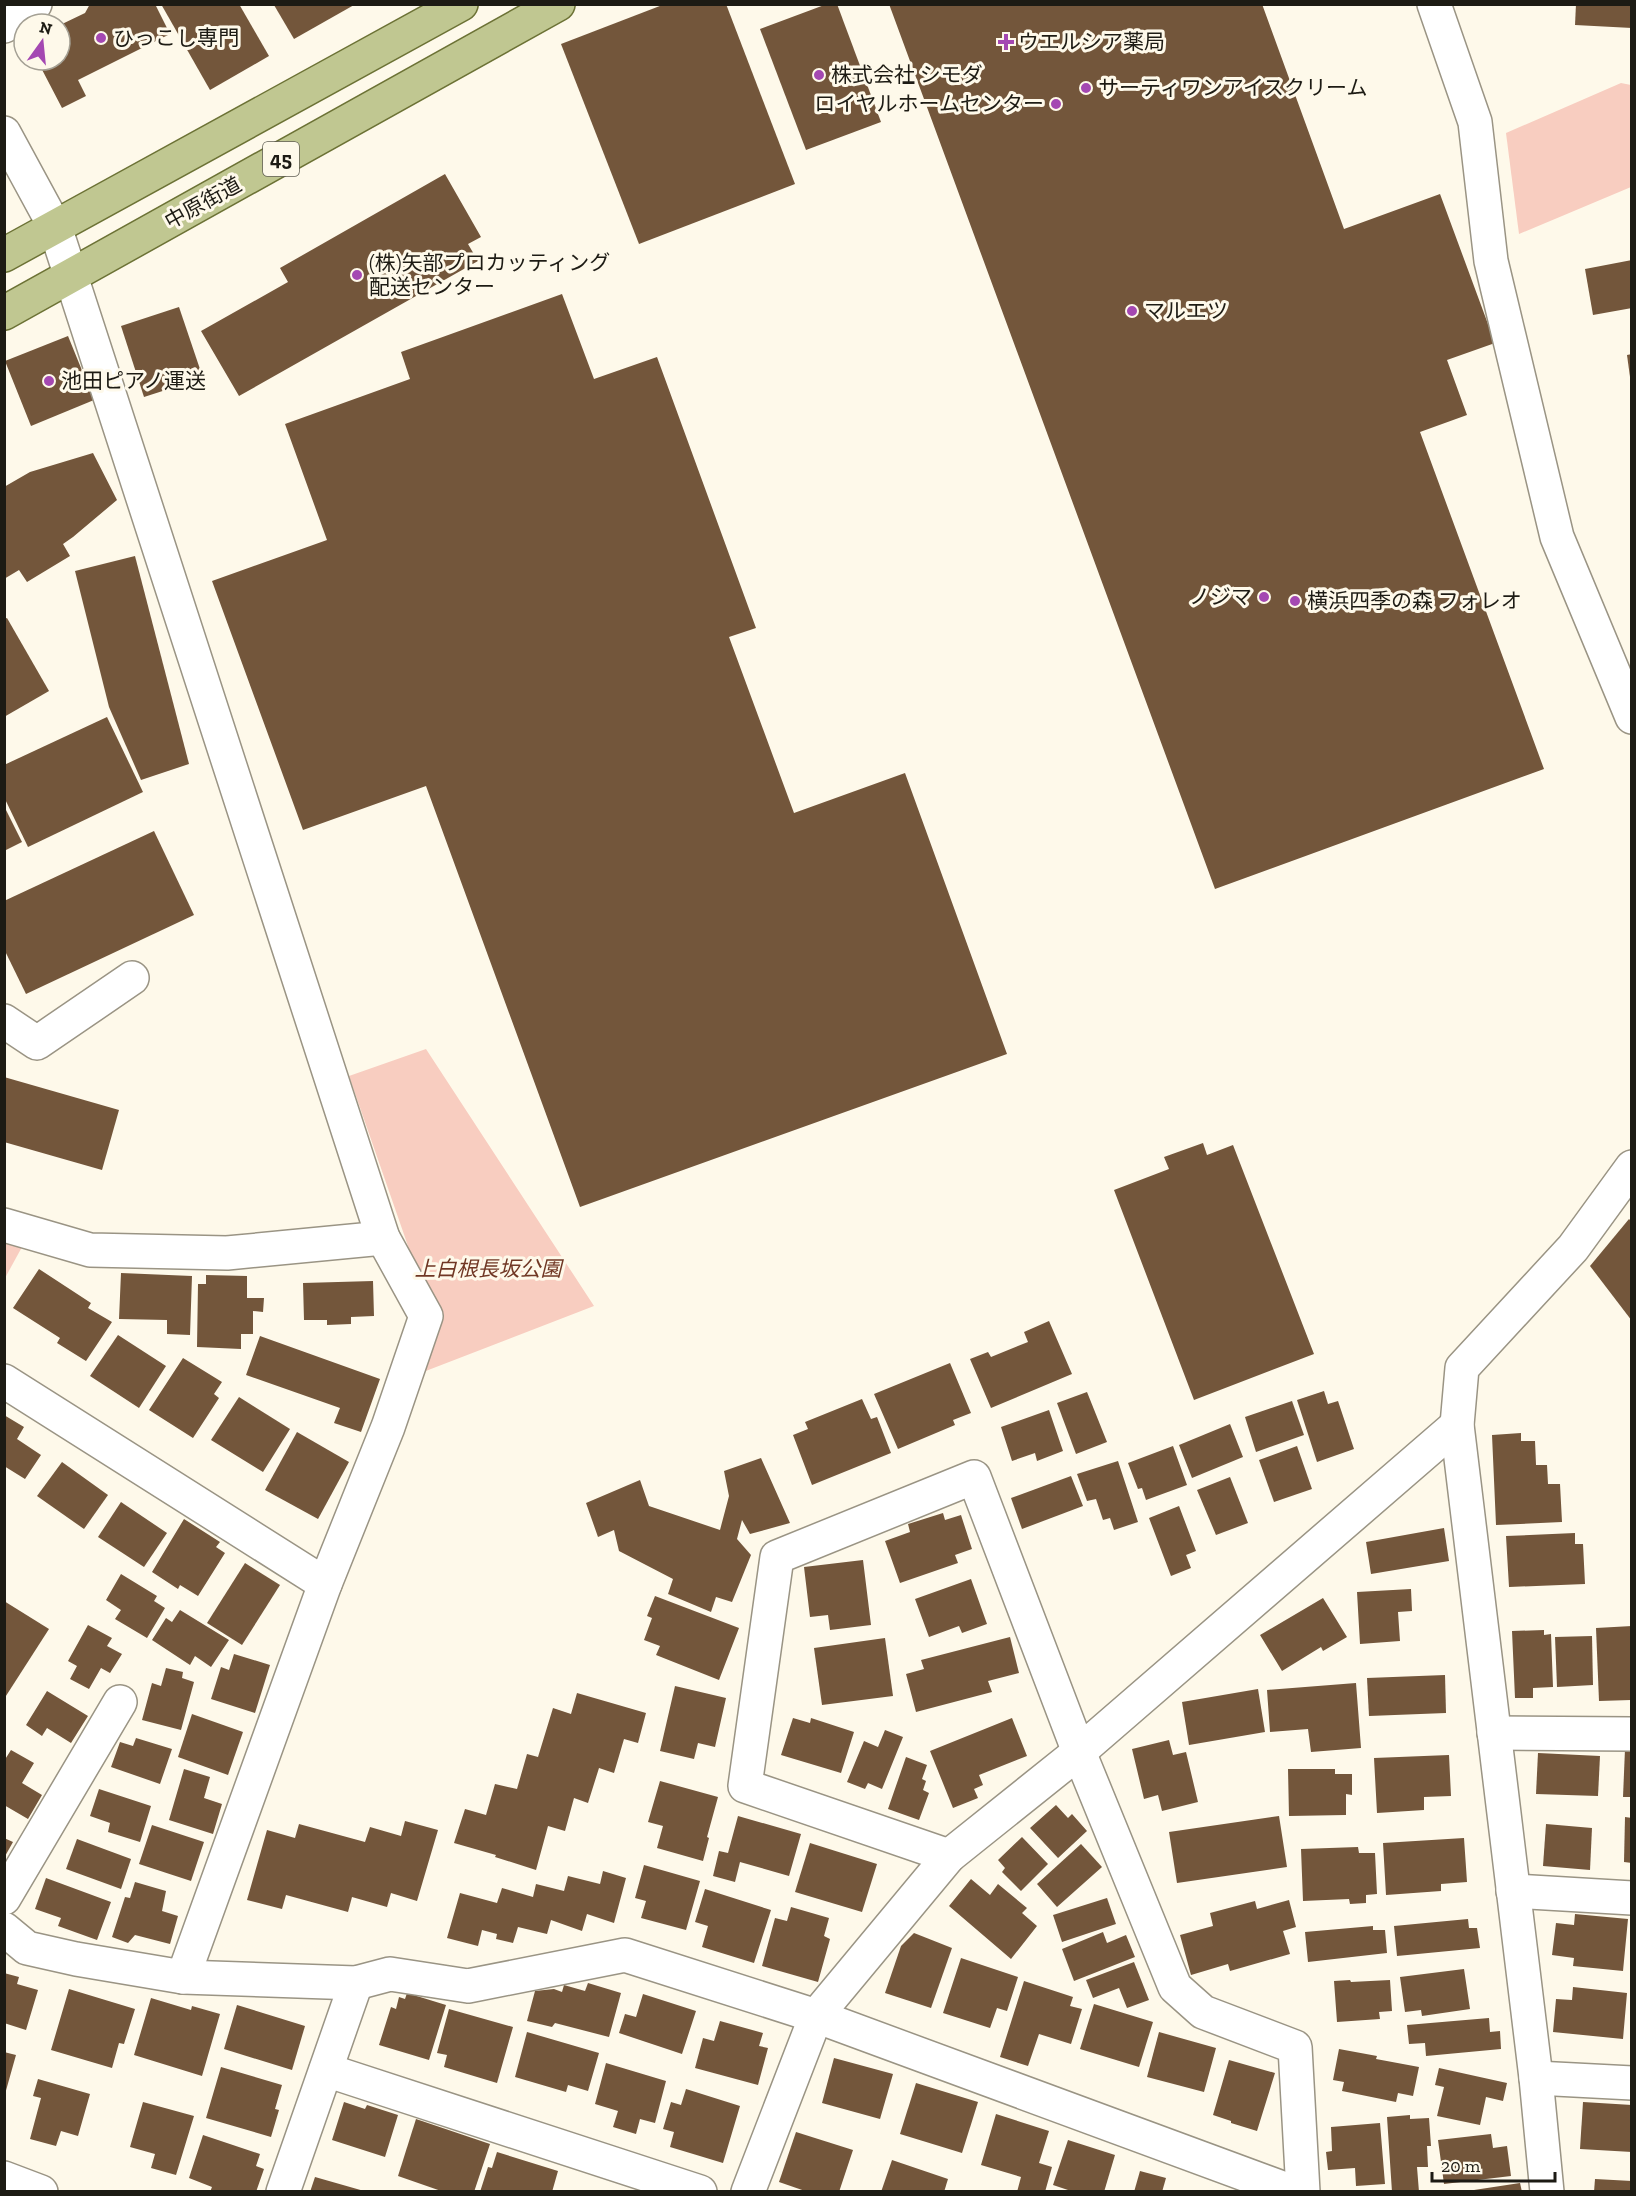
<svg xmlns="http://www.w3.org/2000/svg" width="1636" height="2196" font-family="'Zilla Slab','Noto Sans JP',serif">
  <rect width="100%" height="100%" fill="#fef9ea"/>
  <!-- green -->
  <g fill="#f8cdc0">
    <polygon points="1621,83 1631,85 1631,187 1519,234 1506,133"/>
    <polygon points="426,1049 594,1306 418,1374 433,1318 349,1076"/>
    <polygon points="5,1242 22,1247 5,1278"/>
  </g>
  <!-- building -->
  <g fill="#73563b">
    <polygon points="90,4 155,4 170,34 78,80 86,96 62,108 37,60 60,60 60,25 85,13"/>
    <polygon points="161,4 239,4 269,56 210,90"/>
    <polygon points="665,4 726,4 795,184 639,244 561,44"/>
    <polygon points="827,4 837,4 881,122 806,150 760,29"/>
    <polygon points="889,4 1262,4 1344,229 1440,194 1495,343 1447,360 1467,415 1420,432 1544,769 1215,889"/>
    <polygon points="1576,4 1632,4 1632,28 1575,25"/>
    <polygon points="274,5 354,5 294,39"/>
    <polygon points="445,174 481,237 468,244 478,261 239,396 201,331 288,282 280,268"/>
    <polygon points="1632,260 1632,308 1593,315 1585,269"/>
    <polygon points="562,294 594,379 657,357 756,628 729,637 794,813 905,773 1007,1054 580,1207 426,786 303,830 212,581 327,540 285,424 410,379 401,352"/>
    <polygon points="179,307 203,378 144,397 121,326"/>
    <polygon points="68,336 94,400 31,426 5,361"/>
    <polygon points="1632,354 1632,376 1630,377 1627,355"/>
    <polygon points="93,453 117,500 73,537 63,544 70,556 27,582 19,570 4,579 4,487 30,472"/>
    <polygon points="135,556 189,764 141,780 109,707 75,571"/>
    <polygon points="7,618 49,691 4,717 4,619"/>
    <polygon points="107,717 143,792 28,847 4,797 4,765"/>
    <polygon points="4,806 22,842 4,851"/>
    <polygon points="154,831 194,915 26,994 4,949 4,901"/>
    <polygon points="4,1077 119,1110 102,1170 4,1142"/>
    <polygon points="1203,1143 1207,1155 1233,1145 1314,1354 1194,1400 1114,1190 1169,1169 1164,1157"/>
    <polygon points="1629,1219 1632,1222 1632,1321 1590,1266"/>
    <polygon points="39,1269 91,1303 88,1308 112,1322 86,1361 57,1343 60,1338 13,1308"/>
    <polygon points="121,1273 192,1276 190,1335 167,1334 167,1320 119,1319"/>
    <polygon points="206,1275 247,1276 247,1298 264,1298 263,1312 253,1311 253,1334 241,1334 241,1349 197,1347 198,1284 206,1284"/>
    <polygon points="373,1281 374,1316 351,1317 351,1324 327,1325 327,1320 304,1320 303,1283"/>
    <polygon points="1049,1321 1072,1374 991,1408 970,1359 988,1352 991,1357 1028,1342 1024,1332"/>
    <polygon points="118,1335 166,1366 139,1408 90,1376"/>
    <polygon points="260,1336 380,1379 361,1432 334,1423 340,1408 246,1375"/>
    <polygon points="183,1358 222,1382 214,1394 219,1398 193,1438 149,1410"/>
    <polygon points="950,1363 971,1413 953,1420 955,1425 898,1449 874,1394"/>
    <polygon points="1324,1391 1328,1404 1338,1401 1354,1449 1317,1462 1297,1400"/>
    <polygon points="1087,1392 1107,1442 1076,1454 1057,1403"/>
    <polygon points="239,1397 290,1429 263,1472 211,1440"/>
    <polygon points="862,1399 871,1419 877,1417 891,1453 812,1485 793,1435 808,1429 805,1422"/>
    <polygon points="1292,1401 1304,1435 1256,1452 1245,1417"/>
    <polygon points="1049,1410 1063,1451 1037,1461 1035,1453 1012,1461 1001,1427"/>
    <polygon points="4,1415 24,1427 17,1439 41,1455 25,1479 4,1466"/>
    <polygon points="1230,1424 1243,1457 1192,1478 1179,1445"/>
    <polygon points="297,1432 349,1462 318,1519 265,1490"/>
    <polygon points="1521,1433 1521,1441 1535,1441 1536,1465 1547,1465 1548,1484 1560,1484 1562,1522 1496,1525 1492,1435"/>
    <polygon points="1173,1446 1187,1485 1146,1500 1142,1488 1138,1489 1128,1463"/>
    <polygon points="1297,1446 1312,1489 1274,1502 1259,1460"/>
    <polygon points="761,1458 790,1523 750,1534 742,1520 737,1539 751,1555 732,1602 716,1597 711,1612 668,1594 673,1579 619,1551 614,1530 598,1537 586,1503 640,1480 649,1506 720,1530 729,1496 724,1471"/>
    <polygon points="1118,1461 1138,1522 1114,1530 1110,1518 1103,1520 1096,1499 1087,1501 1077,1474"/>
    <polygon points="62,1462 108,1495 84,1529 37,1496"/>
    <polygon points="1071,1476 1083,1506 1022,1529 1011,1498"/>
    <polygon points="1230,1477 1248,1523 1216,1535 1197,1490"/>
    <polygon points="121,1502 167,1533 144,1567 98,1537"/>
    <polygon points="1179,1506 1196,1551 1186,1555 1191,1568 1171,1576 1149,1518"/>
    <polygon points="943,1513 945,1520 961,1515 972,1549 955,1555 958,1563 900,1583 885,1541 910,1532 908,1524"/>
    <polygon points="184,1519 220,1542 216,1547 225,1553 198,1596 180,1585 178,1589 152,1572"/>
    <polygon points="1444,1528 1449,1561 1371,1574 1366,1542"/>
    <polygon points="1575,1533 1575,1544 1583,1544 1585,1584 1509,1587 1506,1536"/>
    <polygon points="863,1560 871,1625 830,1630 828,1615 810,1617 804,1567"/>
    <polygon points="245,1563 280,1585 242,1645 207,1623"/>
    <polygon points="121,1574 157,1596 154,1601 165,1608 147,1638 115,1619 121,1610 106,1600"/>
    <polygon points="971,1579 987,1624 962,1633 959,1626 929,1637 915,1599"/>
    <polygon points="1411,1589 1412,1611 1398,1612 1400,1641 1360,1644 1357,1592"/>
    <polygon points="655,1596 739,1628 719,1680 656,1655 660,1646 644,1640 652,1618 647,1616"/>
    <polygon points="1323,1598 1347,1637 1323,1651 1321,1647 1282,1671 1260,1635"/>
    <polygon points="4,1601 49,1629 4,1699"/>
    <polygon points="180,1610 229,1640 211,1667 195,1656 190,1665 152,1640 166,1618 172,1622"/>
    <polygon points="88,1625 112,1638 107,1646 122,1654 110,1673 101,1668 89,1689 70,1679 77,1666 68,1661"/>
    <polygon points="1632,1626 1631,1700 1599,1701 1596,1628"/>
    <polygon points="1544,1630 1544,1635 1551,1634 1553,1687 1533,1688 1533,1698 1515,1698 1512,1631"/>
    <polygon points="1592,1636 1593,1685 1557,1687 1555,1637"/>
    <polygon points="1010,1637 1019,1673 988,1681 992,1692 916,1712 906,1674 924,1669 921,1660"/>
    <polygon points="885,1638 893,1696 822,1705 814,1648"/>
    <polygon points="234,1654 270,1665 255,1713 211,1699 221,1667 229,1670"/>
    <polygon points="166,1668 183,1672 182,1678 194,1682 181,1730 142,1720 152,1683 161,1686"/>
    <polygon points="1445,1675 1446,1713 1369,1716 1367,1678"/>
    <polygon points="1356,1683 1361,1748 1311,1752 1308,1729 1270,1732 1267,1690"/>
    <polygon points="675,1686 726,1698 715,1747 698,1743 694,1759 660,1751"/>
    <polygon points="1258,1689 1265,1732 1189,1745 1182,1702"/>
    <polygon points="47,1691 88,1716 71,1743 47,1728 42,1736 26,1725"/>
    <polygon points="577,1693 646,1713 638,1743 624,1739 614,1773 599,1768 588,1803 574,1798 565,1831 548,1826 536,1870 495,1857 496,1855 454,1843 465,1809 486,1815 495,1784 517,1789 527,1754 538,1757 553,1708 571,1714"/>
    <polygon points="192,1714 243,1732 228,1775 178,1757"/>
    <polygon points="793,1718 810,1723 811,1718 854,1732 841,1773 781,1755"/>
    <polygon points="1012,1718 1027,1756 979,1775 983,1785 974,1789 978,1798 953,1808 930,1751"/>
    <polygon points="885,1730 903,1737 882,1789 868,1783 865,1789 847,1782 864,1741 878,1747"/>
    <polygon points="136,1738 172,1749 160,1784 111,1767 120,1742 133,1746"/>
    <polygon points="1169,1740 1173,1755 1186,1752 1198,1802 1162,1811 1158,1795 1144,1799 1132,1749"/>
    <polygon points="1625,1749 1632,1750 1632,1797 1623,1797"/>
    <polygon points="11,1750 34,1763 22,1783 42,1795 28,1819 4,1805 4,1761"/>
    <polygon points="1538,1753 1600,1756 1598,1796 1536,1794"/>
    <polygon points="1449,1755 1451,1796 1424,1797 1424,1810 1377,1813 1374,1758"/>
    <polygon points="906,1757 927,1765 922,1779 926,1781 923,1790 929,1793 919,1820 888,1809"/>
    <polygon points="184,1769 210,1777 204,1798 222,1804 213,1834 169,1820"/>
    <polygon points="1288,1769 1335,1769 1335,1774 1352,1774 1352,1795 1346,1794 1346,1815 1289,1816"/>
    <polygon points="660,1781 718,1797 707,1837 709,1838 703,1861 657,1848 663,1826 648,1822"/>
    <polygon points="99,1789 151,1806 140,1842 108,1832 110,1823 90,1816"/>
    <polygon points="1056,1805 1068,1818 1072,1814 1087,1831 1058,1858 1030,1828"/>
    <polygon points="738,1816 801,1834 789,1876 740,1862 735,1882 713,1876 719,1851 728,1853"/>
    <polygon points="1279,1816 1287,1867 1177,1883 1169,1832"/>
    <polygon points="1625,1817 1632,1818 1632,1863 1624,1862"/>
    <polygon points="405,1821 438,1830 417,1901 391,1893 387,1907 352,1897 348,1912 286,1895 282,1909 247,1900 267,1830 295,1838 299,1824 365,1842 370,1827 401,1836"/>
    <polygon points="1546,1824 1592,1828 1590,1870 1543,1866"/>
    <polygon points="152,1825 204,1842 191,1881 139,1864"/>
    <polygon points="1022,1837 1048,1864 1021,1891 1002,1872 1005,1868 998,1860"/>
    <polygon points="4,1838 13,1842 4,1858"/>
    <polygon points="1464,1838 1467,1882 1441,1884 1441,1891 1386,1895 1383,1843"/>
    <polygon points="77,1839 131,1859 121,1889 66,1869"/>
    <polygon points="810,1843 877,1864 862,1912 795,1892"/>
    <polygon points="1081,1844 1102,1867 1057,1907 1037,1884"/>
    <polygon points="1358,1847 1359,1853 1375,1853 1377,1894 1366,1895 1366,1903 1350,1904 1349,1899 1303,1901 1301,1849"/>
    <polygon points="644,1865 700,1881 686,1930 641,1918 646,1901 635,1898"/>
    <polygon points="603,1871 626,1878 614,1923 587,1914 582,1931 551,1920 547,1934 518,1927 513,1943 496,1939 497,1934 482,1930 478,1946 447,1938 460,1893 497,1903 502,1888 533,1897 536,1884 564,1891 568,1876 600,1884"/>
    <polygon points="46,1878 111,1902 97,1940 58,1926 61,1918 35,1909"/>
    <polygon points="971,1879 990,1895 998,1884 1027,1908 1022,1913 1037,1926 1011,1959 949,1906"/>
    <polygon points="135,1882 166,1891 162,1911 178,1916 170,1944 135,1935 128,1943 112,1937 125,1897 130,1898"/>
    <polygon points="705,1889 771,1910 754,1963 702,1947 708,1926 695,1922"/>
    <polygon points="1107,1898 1116,1924 1062,1942 1053,1915"/>
    <polygon points="1289,1900 1296,1927 1283,1931 1290,1954 1230,1971 1228,1964 1191,1975 1180,1935 1213,1926 1210,1913 1255,1901 1257,1909"/>
    <polygon points="791,1907 829,1918 824,1936 830,1939 818,1982 762,1966 775,1918 787,1921"/>
    <polygon points="1575,1914 1628,1919 1623,1971 1573,1966 1574,1958 1552,1955 1556,1923 1574,1925"/>
    <polygon points="1468,1919 1469,1928 1477,1928 1480,1948 1397,1956 1394,1926"/>
    <polygon points="1373,1926 1373,1930 1385,1930 1387,1953 1308,1962 1305,1932"/>
    <polygon points="1103,1932 1107,1943 1126,1935 1135,1957 1074,1981 1062,1949"/>
    <polygon points="914,1933 952,1948 931,2008 885,1993 901,1946"/>
    <polygon points="961,1958 1018,1977 1007,2011 997,2008 990,2028 943,2013"/>
    <polygon points="1134,1962 1149,2000 1127,2008 1119,1988 1093,1998 1086,1980"/>
    <polygon points="1464,1969 1470,2009 1422,2016 1421,2010 1405,2012 1400,1977"/>
    <polygon points="4,1973 19,1977 17,1984 38,1990 26,2030 4,2023"/>
    <polygon points="1350,1980 1351,1982 1390,1980 1392,2011 1379,2012 1380,2019 1337,2022 1334,1981"/>
    <polygon points="1024,1981 1073,1997 1070,2006 1082,2009 1071,2044 1039,2034 1028,2066 1000,2057"/>
    <polygon points="588,1983 621,1993 609,2037 555,2023 552,2027 527,2021 535,1991 554,1989 562,1992 564,1985 585,1991"/>
    <polygon points="1573,1987 1627,1993 1623,2039 1553,2032 1556,1999 1572,2000"/>
    <polygon points="69,1989 135,2009 124,2044 119,2043 112,2068 51,2050"/>
    <polygon points="407,1993 446,2005 429,2060 379,2045 391,2007 396,2009 399,1997 405,1999"/>
    <polygon points="643,1994 696,2011 682,2054 619,2033 625,2014 636,2017"/>
    <polygon points="151,1998 191,2010 192,2006 220,2014 202,2076 134,2055"/>
    <polygon points="1094,2004 1153,2022 1139,2067 1080,2049"/>
    <polygon points="237,2005 305,2026 292,2070 224,2049"/>
    <polygon points="449,2009 513,2027 497,2083 444,2067 447,2055 437,2053"/>
    <polygon points="1489,2018 1490,2032 1500,2031 1501,2049 1426,2056 1425,2043 1409,2044 1407,2025"/>
    <polygon points="720,2021 763,2033 759,2046 768,2048 758,2085 695,2068 703,2038 714,2041"/>
    <polygon points="527,2032 599,2053 588,2091 568,2085 566,2092 515,2077"/>
    <polygon points="1159,2032 1216,2048 1204,2092 1147,2077"/>
    <polygon points="1339,2049 1377,2056 1376,2059 1419,2067 1413,2096 1398,2093 1396,2102 1342,2091 1344,2082 1333,2080"/>
    <polygon points="4,2052 16,2055 5,2094 4,2094"/>
    <polygon points="834,2058 893,2074 880,2119 822,2103"/>
    <polygon points="1229,2060 1275,2073 1257,2131 1231,2123 1231,2121 1213,2115"/>
    <polygon points="606,2063 666,2081 655,2123 640,2119 636,2134 613,2127 618,2111 595,2104"/>
    <polygon points="221,2067 282,2085 275,2109 279,2110 271,2137 206,2118"/>
    <polygon points="1439,2068 1507,2083 1503,2101 1486,2097 1480,2125 1437,2116 1444,2087 1435,2085"/>
    <polygon points="38,2079 90,2094 78,2136 61,2131 56,2146 30,2139 41,2098 33,2096"/>
    <polygon points="916,2083 978,2102 962,2153 900,2134"/>
    <polygon points="686,2089 740,2106 723,2163 670,2147 674,2132 663,2129 671,2102 681,2105"/>
    <polygon points="143,2102 194,2116 176,2175 151,2168 155,2154 130,2147"/>
    <polygon points="344,2102 365,2109 367,2105 398,2115 385,2157 332,2140"/>
    <polygon points="1583,2102 1632,2105 1632,2152 1580,2149"/>
    <polygon points="996,2114 1049,2131 1039,2163 1052,2167 1045,2192 1017,2192 1021,2177 981,2165"/>
    <polygon points="1410,2115 1410,2119 1429,2118 1431,2146 1427,2146 1428,2167 1417,2167 1419,2192 1392,2192 1387,2117"/>
    <polygon points="416,2119 490,2144 474,2192 444,2192 398,2176"/>
    <polygon points="1380,2123 1385,2184 1356,2186 1355,2168 1328,2170 1326,2152 1332,2151 1331,2127"/>
    <polygon points="796,2132 853,2150 839,2192 808,2192 779,2182"/>
    <polygon points="1491,2134 1493,2148 1507,2146 1511,2176 1444,2184 1438,2140"/>
    <polygon points="203,2135 260,2154 256,2166 264,2169 256,2192 210,2192 212,2187 189,2178"/>
    <polygon points="1068,2140 1115,2155 1104,2192 1074,2192 1053,2185"/>
    <polygon points="497,2152 558,2171 552,2192 480,2192 488,2167 492,2168"/>
    <polygon points="892,2160 948,2179 944,2192 881,2192"/>
    <polygon points="1140,2171 1166,2178 1162,2192 1134,2192"/>
    <polygon points="315,2177 364,2191 364,2192 310,2192"/>
    <polygon points="1595,2179 1632,2181 1632,2192 1594,2192"/>
    <polygon points="1520,2183 1522,2192 1474,2192 1474,2190"/>
  </g>
  <g fill="none" stroke-linecap="round" stroke-linejoin="round">
    <defs>
      <g id="minor">
        <polyline points="1434,4 1475,122 1491,261 1557,537 1632,717"/>
        <polyline points="4,26 27,14 35,4"/>
        <polyline points="4,133 55,227 383,1238 426,1316 388,1427 325,1584 183,1977"/>
        <polyline points="4,1021 37,1043 132,978"/>
        <polyline points="4,1225 90,1250 227,1253 383,1238"/>
        <polyline points="4,1381 325,1584"/>
        <polyline points="1494,1733 1632,1734"/>
        <polyline points="949,1856 745,1786 777,1557 974,1477 1079,1752 1175,1987 1203,2012 1295,2047 1303,2192"/>
        <polyline points="1513,1891 1632,1898"/>
        <polyline points="4,1898 120,1702"/>
        <polyline points="4,1929 27,1948 76,1959 183,1977 356,1983 390,1974 468,1986 625,1955 816,2016 1293,2192"/>
        <polyline points="326,2070 700,2192"/>
        <polyline points="1536,2078 1632,2083"/>
        <polyline points="4,2178 41,2192"/>
        <polyline points="283,2192 356,1983"/>
        <polyline points="748,2192 816,2016 949,1856 1079,1752 1457,1425"/>
        <polyline points="1547,2192 1536,2078 1457,1425 1462,1368 1573,1248 1632,1167"/>
      </g>
      <g id="major">
        <polyline points="4,255 461,4"/>
        <polyline points="4,313 558,4"/>
      </g>
    </defs>
    <!-- minor casing -->
    <use href="#minor" stroke="#9a9484" stroke-width="36"/>
    <!-- major casing -->
    <use href="#major" stroke="#6c7235" stroke-width="36"/>
    <!-- minor -->
    <use href="#minor" stroke="#fff" stroke-width="33"/>
    <!-- major -->
    <use href="#major" stroke="#c0c791" stroke-width="33"/>
  </g>
  <!-- markers -->
  <g fill="#a448b2" stroke="#fef9ea" stroke-width="2">
    <circle cx="101" cy="38" r="6"/>
    <path d="M1003 33h6v6h6v6h-6v6h-6v-6h-6v-6h6z"/>
    <circle cx="819" cy="75" r="6"/>
    <circle cx="1086" cy="88" r="6"/>
    <circle cx="1056" cy="104" r="6"/>
    <circle cx="357" cy="275" r="6"/>
    <circle cx="1132" cy="311" r="6"/>
    <circle cx="49" cy="381" r="6"/>
    <circle cx="1264" cy="597" r="6"/>
    <circle cx="1295" cy="601" r="6"/>
  </g>
  <g text-anchor="middle" stroke-width="6" stroke-linejoin="round" paint-order="stroke">
    <!-- shield labels -->
    <rect fill="#fef9ea" stroke="#605e54" stroke-width="1.5" x="263" y="142" width="36" height="34" rx="4.5"/>
    <g font-size="20" font-weight="bold" fill="#1d1b14">
      <text x="281" y="166">45</text>
    </g>
    <!-- poi labels -->
    <g font-size="21" fill="#1d1b14" stroke="#fef9ea" text-anchor="start">
      <text x="113" y="45">ひっこし専門</text>
      <text x="1018" y="49">ウエルシア薬局</text>
      <text x="831" y="82">株式会社 シモダ</text>
      <text x="1098" y="95">サーティワンアイスクリーム</text>
      <text x="1044" y="111" text-anchor="end">ロイヤルホームセンター</text>
      <text x="369" y="270">(株)矢部プロカッティング<tspan x="369" dy="24">配送センター</tspan></text>
      <text x="1144" y="318">マルエツ</text>
      <text x="61" y="388">池田ピアノ運送</text>
      <text x="1252" y="604" text-anchor="end">ノジマ</text>
      <text x="1307" y="608">横浜四季の森 フォレオ</text>
    </g>
    <!-- street labels -->
    <g font-size="21" fill="#1d1b14" stroke="#fef9ea">
      <text transform="translate(203 203) rotate(-29)" y="7">中原街道</text>
    </g>
    <!-- park labels -->
    <g font-size="21" font-style="italic" fill="#703724" stroke="#fef9ea">
      <text x="488" y="1276">上白根長坂公園</text>
    </g>
  </g>
  <!-- border -->
  <rect width="1636" height="2196" fill="none" stroke="#1d1b14" stroke-width="12"/>
  <!-- north arrow -->
  <g transform="translate(42 42) rotate(15)"><circle r="28" fill="#fef9ea" stroke="#a4a094" stroke-width="1.5"/>
  <path d="M0-4.5L10 22L0 15L-10 22Z" fill="#a448b2"/>
  <text y="-9" font-size="16" font-weight="bold" text-anchor="middle" fill="#1d1b14">N</text>
  </g>
  <!-- scale -->
  <path d="M1432 2172v9h123v-9" fill="none" stroke="#1d1b14" stroke-width="3"/>
  <text x="1441" y="2172" font-size="18" fill="#1d1b14" stroke="#fef9ea" stroke-width="4.5" paint-order="stroke">20 m</text>
</svg>
